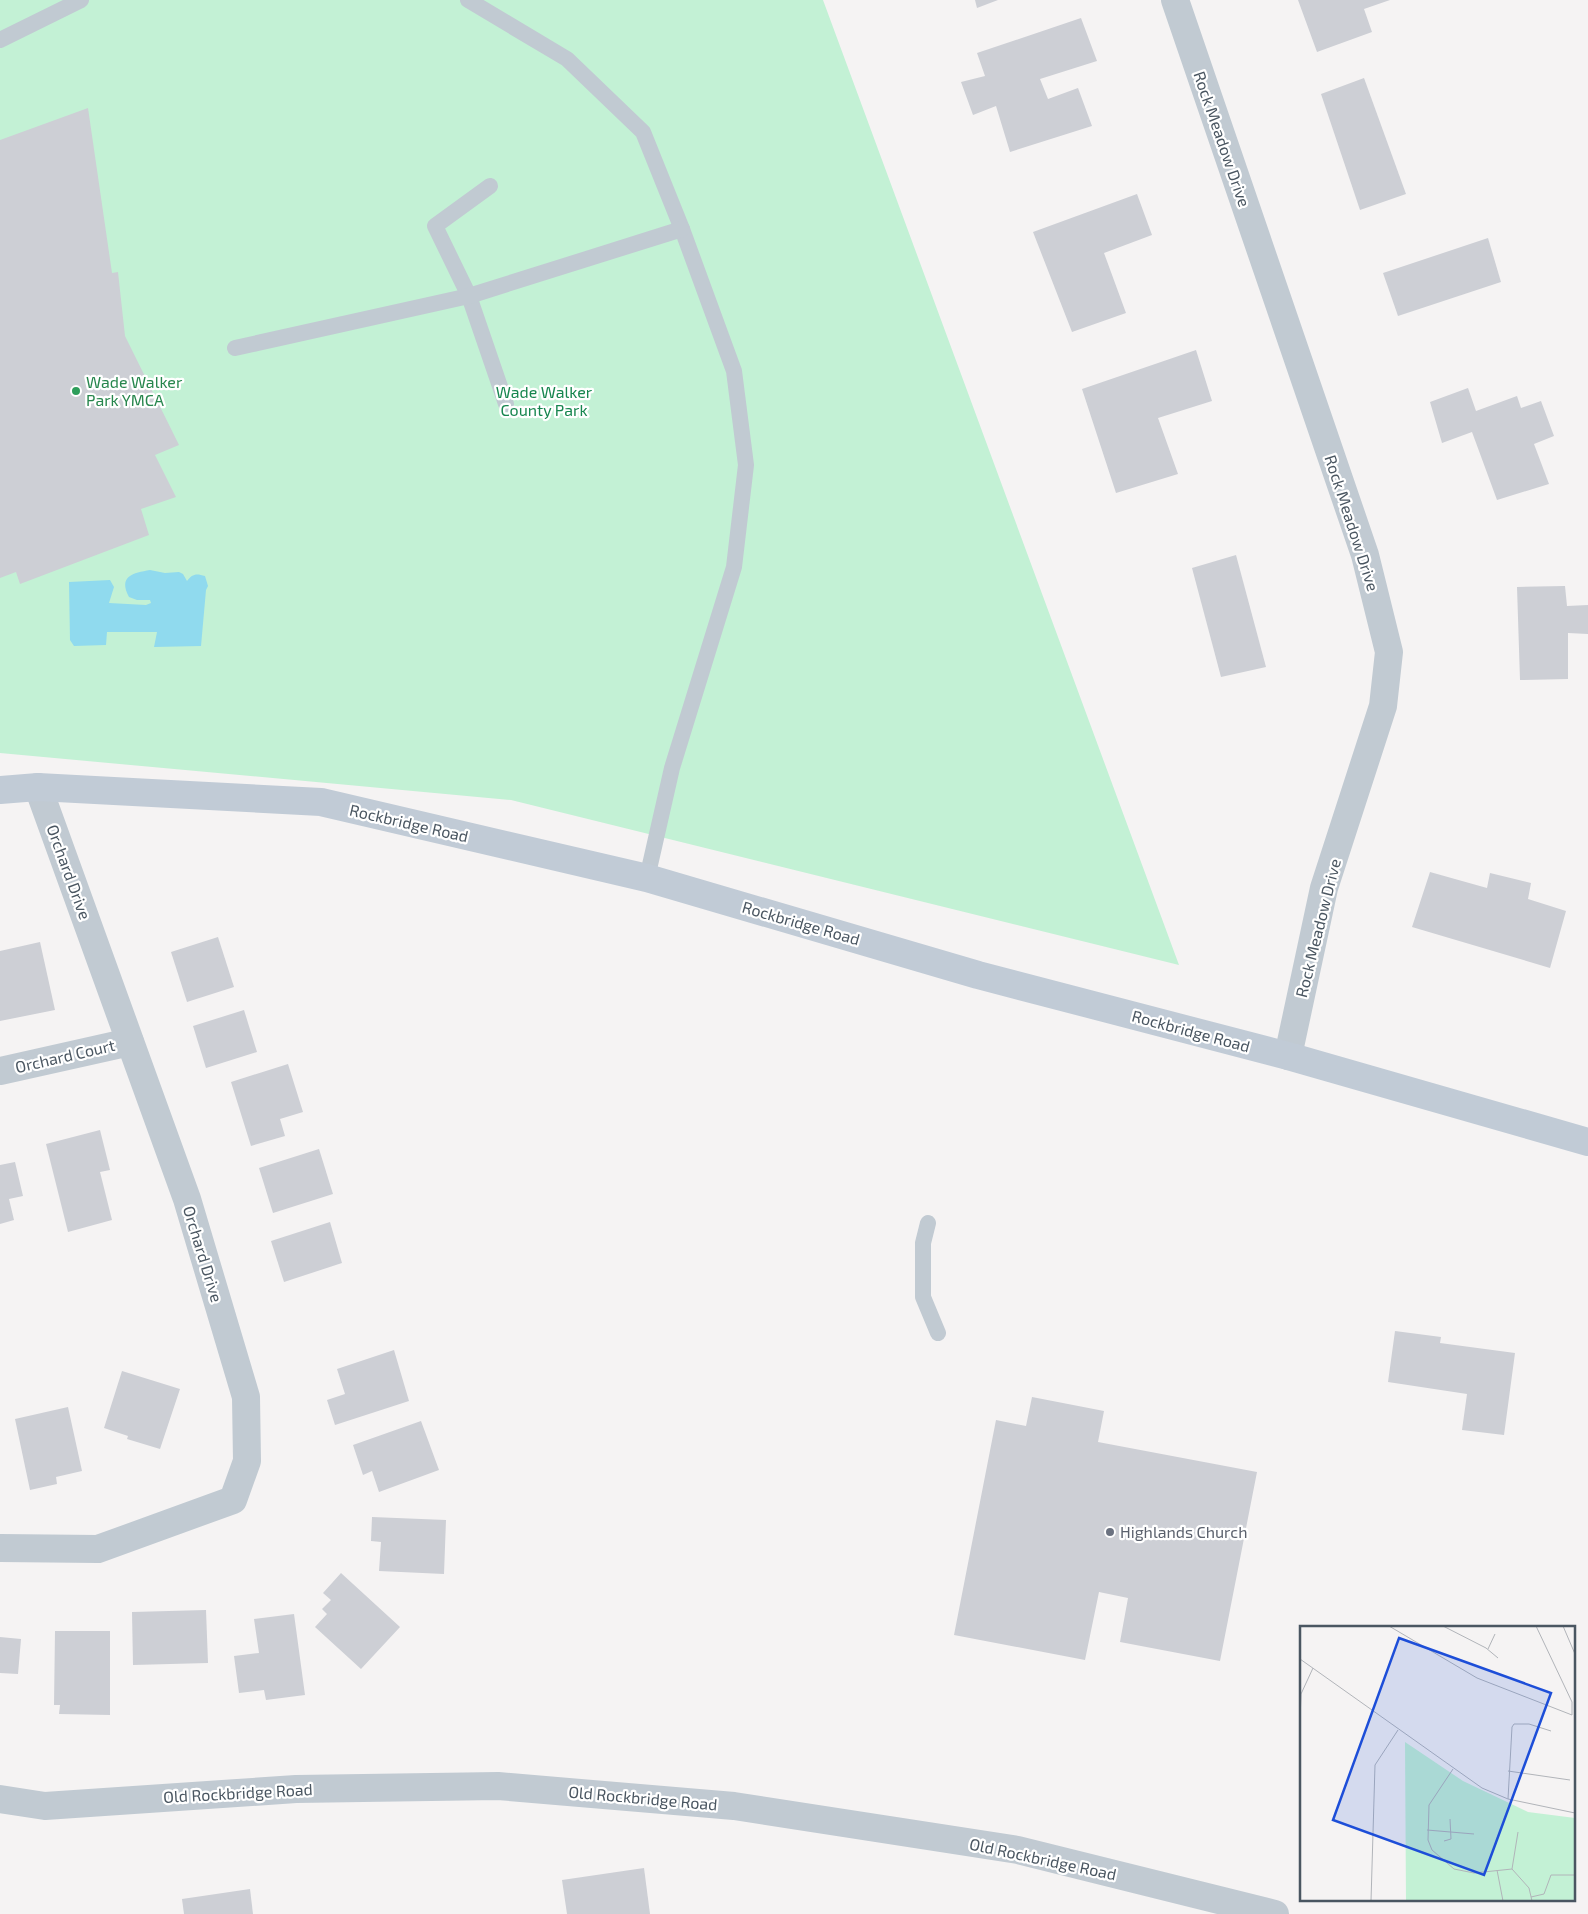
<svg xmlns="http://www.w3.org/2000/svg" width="1588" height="1914" font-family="'Exo 2',sans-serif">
  <rect width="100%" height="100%" fill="#f5f3f3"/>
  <!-- green -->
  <polygon fill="#c3f1d5" points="0,0 823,0 1179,965 511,800 0,753"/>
  <!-- water -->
  <path fill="#90daee" d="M150,570L165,573L179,572L183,574L187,581C192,574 196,573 205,576L208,586L206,590L201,646L154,647L157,632H107L106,645L74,646L70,640L69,582L110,580L114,587L109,603L146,605L151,603L150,600H137L129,597C118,576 133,573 150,570Z"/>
  <!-- building -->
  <g fill="#cdcfd5">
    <polygon points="975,0 998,0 977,8"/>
    <polygon points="1298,0 1390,0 1364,9 1372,32 1317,52"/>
    <polygon points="1081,18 1097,61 1040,79 1048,99 1078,88 1092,126 1010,152 996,106 973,115 961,82 985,76 977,53"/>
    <polygon points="1364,78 1406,194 1360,210 1321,94"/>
    <polygon points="88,108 112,273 118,272 125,336 179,445 155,455 176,497 141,509 149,535 20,584 16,572 0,578 0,140"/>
    <polygon points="1137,194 1152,235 1104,253 1126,313 1072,332 1033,232"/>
    <polygon points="1488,238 1501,282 1398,316 1383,273"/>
    <polygon points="1196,350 1212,401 1158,418 1178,474 1116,493 1082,389"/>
    <polygon points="1468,388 1476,411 1517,396 1521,408 1541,401 1554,436 1534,444 1549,484 1497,500 1472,432 1442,443 1430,402"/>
    <polygon points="1236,555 1266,667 1221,677 1192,568"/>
    <polygon points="1565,586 1567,606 1588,605 1588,634 1568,633 1568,679 1520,680 1517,587"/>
    <polygon points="1430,872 1487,888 1490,873 1531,883 1528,899 1566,911 1550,968 1412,927"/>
    <polygon points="218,937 234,987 187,1002 171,952"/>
    <polygon points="40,942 55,1010 0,1021 0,951"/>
    <polygon points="244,1010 257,1052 206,1068 193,1026"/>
    <polygon points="288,1064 303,1112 280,1119 285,1136 251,1146 231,1082"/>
    <polygon points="100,1130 110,1170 100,1172 112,1220 68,1232 46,1144"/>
    <polygon points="319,1149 333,1194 273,1213 259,1168"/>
    <polygon points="15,1162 23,1196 9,1199 14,1220 0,1224 0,1165"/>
    <polygon points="330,1222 342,1263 284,1282 271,1241"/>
    <polygon points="1395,1331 1441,1337 1440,1343 1515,1353 1504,1435 1462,1430 1467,1394 1388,1382"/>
    <polygon points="394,1350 409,1401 335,1425 327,1400 345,1394 337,1369"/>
    <polygon points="122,1371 180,1389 160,1449 127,1439 128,1436 104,1428"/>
    <polygon points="1032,1397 1104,1411 1098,1442 1257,1472 1220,1661 1120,1642 1128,1598 1099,1592 1085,1660 954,1635 996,1420 1026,1426"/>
    <polygon points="68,1407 82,1471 56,1477 57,1484 30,1490 15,1419"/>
    <polygon points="421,1421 439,1470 379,1492 372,1471 363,1475 353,1445"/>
    <polygon points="372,1517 446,1520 444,1574 379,1571 381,1542 371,1541"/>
    <polygon points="341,1573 400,1627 361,1669 315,1627 327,1614 322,1609 331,1600 323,1593"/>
    <polygon points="206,1610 208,1663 133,1665 132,1612"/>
    <polygon points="294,1614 305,1695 266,1700 264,1690 239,1693 234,1656 259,1653 254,1619"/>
    <polygon points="55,1631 110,1631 110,1715 59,1714 60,1705 54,1705"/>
    <polygon points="0,1637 21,1639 18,1674 0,1673"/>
    <polygon points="644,1868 650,1914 567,1914 562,1880"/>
    <polygon points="250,1889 253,1914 184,1914 182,1899"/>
  </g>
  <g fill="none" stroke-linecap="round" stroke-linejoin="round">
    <!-- lane -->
    <g stroke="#c1cad2" stroke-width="16">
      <polyline points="468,0 567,59 643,132 682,229 734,371 746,465 734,567 672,768 647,878"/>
      <polyline points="0,40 81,0"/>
      <polyline points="490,186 435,226 469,296 506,404"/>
      <polyline points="235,348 469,296 682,229"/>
      <polyline points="928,1223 923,1243 923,1297 938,1333"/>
    </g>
    <!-- street -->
    <g stroke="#c1cad2" stroke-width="28">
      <polyline points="1175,0 1365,555 1389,652 1383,706 1324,888 1288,1056"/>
      <polyline points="0,1071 130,1042"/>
      <polyline points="0,1548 98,1549 233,1500 247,1461 246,1397 187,1199 38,787"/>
      <polyline points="0,1799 45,1806 296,1789 498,1786 734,1806 1018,1850 1275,1914"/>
    </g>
    <!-- secondary -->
    <polyline stroke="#c1cbd6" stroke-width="28" points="0,790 38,787 321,802 647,878 978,975 1288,1056 1588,1142"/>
  </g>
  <!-- markers -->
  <circle fill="#2e9e5b" stroke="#fff" stroke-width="2" cx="76" cy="391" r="5"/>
  <circle fill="#6b7280" stroke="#fff" stroke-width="2" cx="1110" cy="1532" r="5"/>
  <g text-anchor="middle" stroke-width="4.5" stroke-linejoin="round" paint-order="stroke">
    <!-- street labels -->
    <g font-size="16" fill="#4a5661" stroke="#fff">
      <text transform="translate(1222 139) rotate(71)" y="6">Rock Meadow Drive</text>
      <text transform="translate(1352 523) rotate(72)" y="6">Rock Meadow Drive</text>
      <text transform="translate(409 823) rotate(13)" y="6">Rockbridge Road</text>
      <text transform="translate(69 872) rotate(70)" y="6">Orchard Drive</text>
      <text transform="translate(801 923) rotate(16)" y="6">Rockbridge Road</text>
      <text transform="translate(1318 928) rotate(-76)" y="6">Rock Meadow Drive</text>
      <text transform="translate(1191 1031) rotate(15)" y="6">Rockbridge Road</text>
      <text transform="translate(65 1056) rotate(-13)" y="6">Orchard Court</text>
      <text transform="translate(203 1254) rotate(73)" y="6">Orchard Drive</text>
      <text transform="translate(238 1793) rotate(-3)" y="6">Old Rockbridge Road</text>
      <text transform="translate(643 1798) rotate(5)" y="6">Old Rockbridge Road</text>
      <text transform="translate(1043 1859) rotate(12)" y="6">Old Rockbridge Road</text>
    </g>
    <!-- leisure labels -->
    <g font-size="16" fill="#27864d" stroke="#fff" text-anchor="start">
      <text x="86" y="388">Wade Walker<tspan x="86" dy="18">Park YMCA</tspan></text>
    </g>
    <!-- park labels -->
    <g font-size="16" fill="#17864f" stroke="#fff">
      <text x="544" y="398">Wade Walker<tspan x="544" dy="18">County Park</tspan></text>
    </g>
    <!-- worship labels -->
    <g font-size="16" fill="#5b616d" stroke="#fff" text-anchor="start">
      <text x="1120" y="1538">Highlands Church</text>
    </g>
  </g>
  <!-- overview -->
  <g transform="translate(1300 1626)">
    <rect width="275" height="275" fill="#f5f3f3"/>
    <path d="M105,116L163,155L228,186L275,192V275H106Z" fill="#c3f1d5"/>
    <path fill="none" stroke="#b1b4b9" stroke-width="1" d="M89,0L177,52L272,89V76L236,0M143,0L186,22L198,32M263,0L275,28M188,23L195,8M0,33L182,162L208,173L275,187M0,95L1,68L13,42M153,143L129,179L128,214L132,224L154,243L174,247L212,243L229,262L232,275M208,145L270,154M208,173L212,101L214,98H229L251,105M127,204L174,208M144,215L151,213L150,193M212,243L218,206M197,244L203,275M231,271L244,268L251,249H275M71,275L75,139L98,104"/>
    <path fill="#1d4ed8" fill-opacity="0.15" stroke="#1d4ed8" stroke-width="2.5" d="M99,12L251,67L184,249L33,194Z"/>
    <rect width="275" height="275" fill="none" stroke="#4a5661" stroke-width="2.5"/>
  </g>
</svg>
